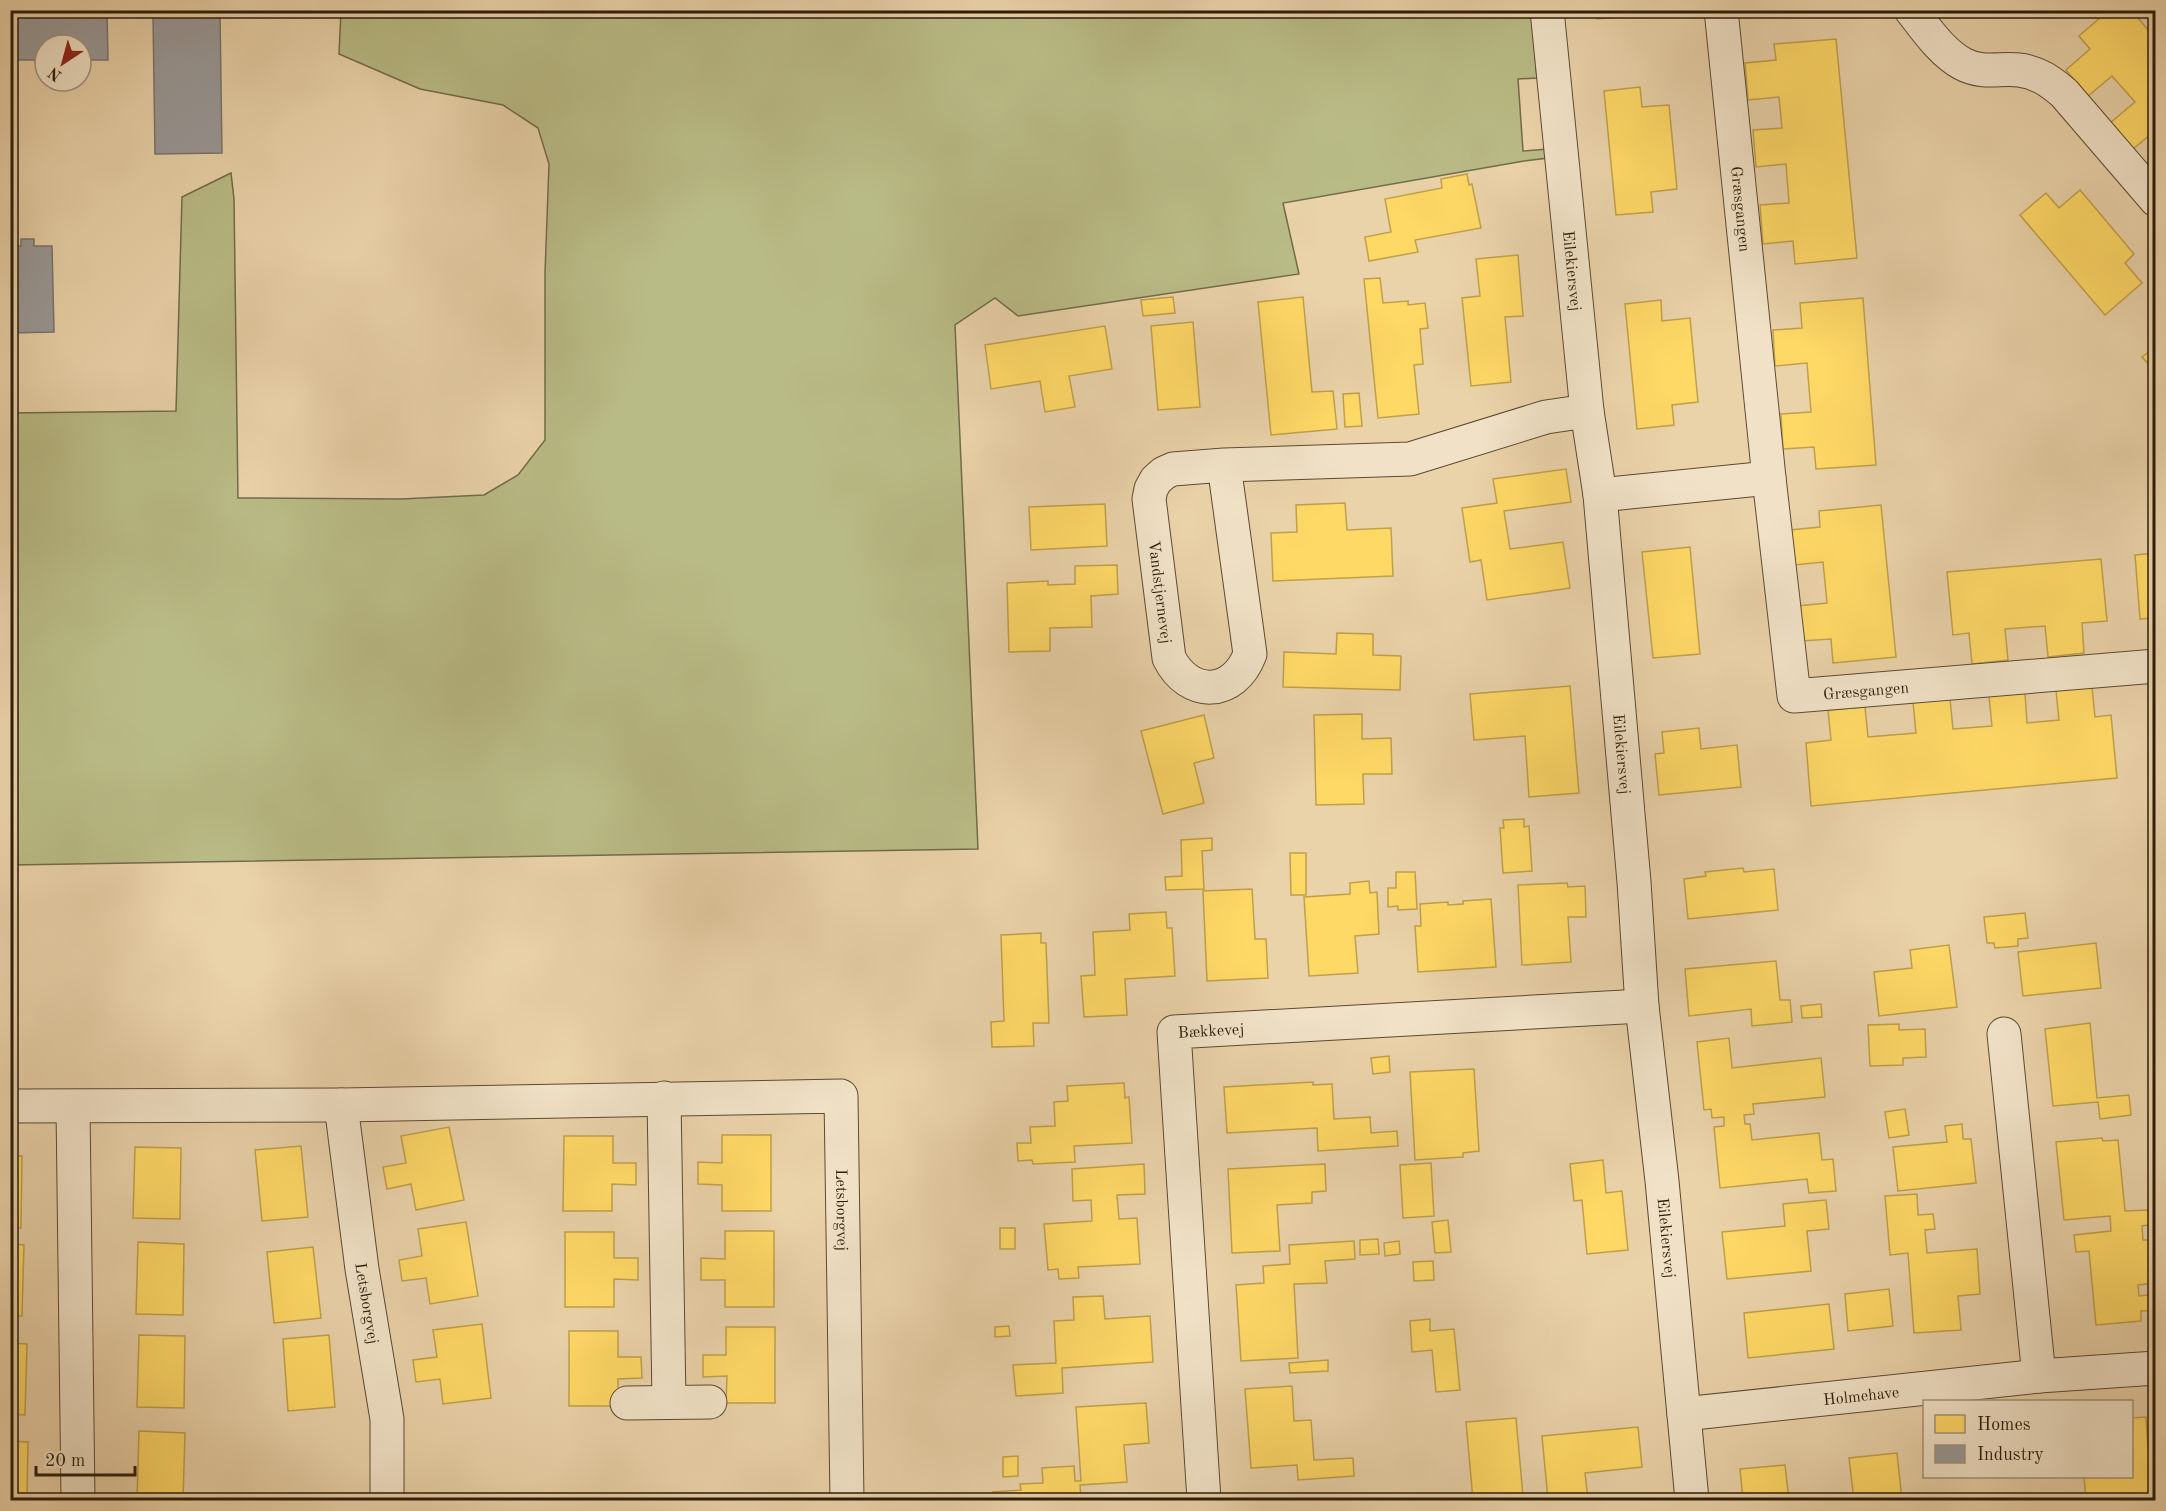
<svg xmlns="http://www.w3.org/2000/svg" width="2166" height="1511" font-family="'Old Standard TT',serif">
  <rect width="100%" height="100%" fill="#ead2a9"/>
  <filter id="stains"><feTurbulence type="fractalNoise" baseFrequency=".00333" numOctaves="4"/><feColorMatrix values="0 0 0 0 .2 0 0 0 0 .09 0 0 0 0 .02 0 0 0 .5 -.17"/></filter>
  <radialGradient id="worn" r=".72"><stop offset=".6" stop-color="#630" stop-opacity="0"/><stop offset="1" stop-color="#630" stop-opacity=".3"/></radialGradient>
  <!-- green -->
  <polygon fill="#b9bb86" stroke="#726c48" stroke-width="1.5" points="341,11 1531,11 1537,78 1518,79 1523,151 1547,149 1548,158 1524,161 1283,203 1299,274 1018,316 995,298 955,325 978,849 11,865 10,413 176,411 182,197 231,173 234,199 238,498 401,499 484,495 518,475 545,440 545,273 549,164 538,128 503,105 420,89 339,54"/>
  <!-- homes -->
  <g fill="#ffd966" stroke="#c0a04a" stroke-width="1.5">
    <polygon points="1597,10 1633,10 1634,16 1597,19"/>
    <polygon points="2109,10 2131,10 2156,39 2156,130 2133,149 2110,123 2135,102 2112,76 2088,96 2066,70 2090,49 2079,36"/>
    <polygon points="1836,39 1857,258 1795,264 1793,241 1763,244 1760,205 1789,203 1786,164 1756,167 1753,130 1782,128 1779,97 1748,100 1745,63 1776,60 1774,44"/>
    <polygon points="1640,87 1642,107 1669,105 1677,189 1651,192 1653,212 1616,215 1604,91"/>
    <polygon points="1467,174 1469,185 1472,184 1481,228 1415,240 1418,252 1369,261 1365,237 1391,232 1385,199 1442,188 1441,179"/>
    <polygon points="2080,190 2134,254 2125,263 2142,283 2105,315 2020,215 2046,193 2059,208"/>
    <polygon points="1518,255 1523,316 1505,317 1511,382 1471,386 1462,298 1480,296 1476,259"/>
    <polygon points="1380,278 1383,303 1408,301 1408,305 1425,303 1428,328 1420,329 1423,364 1414,365 1419,414 1378,418 1364,279"/>
    <polygon points="1173,297 1175,313 1143,316 1141,300"/>
    <polygon points="1303,297 1312,392 1333,391 1337,429 1271,435 1258,302"/>
    <polygon points="1863,298 1876,465 1816,469 1814,447 1783,449 1781,414 1811,412 1807,363 1775,366 1773,330 1802,328 1800,303"/>
    <polygon points="1661,300 1662,321 1690,318 1698,402 1672,405 1674,425 1637,429 1625,304"/>
    <polygon points="1193,322 1200,407 1158,410 1151,326"/>
    <polygon points="1105,326 1112,369 1069,376 1075,407 1045,412 1040,381 991,389 985,345"/>
    <polygon points="2156,346 2156,372 2142,357"/>
    <polygon points="1359,393 1362,426 1345,427 1343,394"/>
    <polygon points="1566,469 1571,502 1504,511 1510,549 1563,542 1570,588 1487,600 1481,560 1470,562 1462,508 1497,503 1493,479"/>
    <polygon points="1345,503 1347,530 1391,528 1393,576 1273,581 1271,533 1297,532 1296,505"/>
    <polygon points="1105,504 1107,546 1031,550 1029,507"/>
    <polygon points="1881,505 1896,657 1833,663 1831,639 1801,641 1797,606 1827,603 1823,562 1794,565 1790,530 1820,527 1819,511"/>
    <polygon points="1690,547 1700,654 1653,658 1642,552"/>
    <polygon points="2156,553 2156,618 2140,619 2135,555"/>
    <polygon points="2101,559 2107,621 2082,623 2084,653 2048,657 2045,626 2005,629 2008,660 1972,664 1969,633 1953,635 1947,572"/>
    <polygon points="1117,565 1118,594 1091,596 1092,627 1050,628 1050,651 1009,652 1007,583 1048,581 1048,585 1075,584 1075,566"/>
    <polygon points="1337,633 1373,634 1373,655 1401,656 1400,690 1283,687 1284,652 1336,654"/>
    <polygon points="1570,686 1579,793 1529,797 1525,736 1474,740 1470,694"/>
    <polygon points="2092,687 2095,717 2111,715 2117,778 1811,806 1806,743 1831,740 1828,710 1865,707 1868,737 1916,733 1913,702 1950,699 1953,729 1992,726 1989,696 2025,693 2027,723 2059,720 2056,690"/>
    <polygon points="1362,714 1362,739 1391,738 1392,774 1363,774 1364,804 1316,805 1314,715"/>
    <polygon points="1204,715 1214,758 1194,763 1204,803 1163,814 1141,731"/>
    <polygon points="1699,728 1701,749 1737,745 1741,787 1659,795 1655,754 1664,753 1662,732"/>
    <polygon points="1524,819 1524,827 1529,826 1532,871 1503,873 1500,828 1504,828 1503,820"/>
    <polygon points="1212,838 1212,850 1202,851 1204,889 1166,890 1165,877 1182,876 1181,840"/>
    <polygon points="1290,853 1306,853 1306,895 1291,895"/>
    <polygon points="1743,868 1744,872 1774,869 1778,910 1688,919 1684,879 1706,876 1705,872"/>
    <polygon points="1396,872 1415,872 1417,909 1398,910 1398,906 1388,907 1388,888 1396,888"/>
    <polygon points="1369,881 1370,893 1377,892 1379,934 1355,936 1358,973 1309,976 1304,897 1350,894 1350,883"/>
    <polygon points="1567,883 1568,887 1585,886 1586,917 1568,917 1571,962 1522,965 1518,885"/>
    <polygon points="1252,889 1255,939 1266,939 1268,978 1207,981 1203,891"/>
    <polygon points="1491,899 1496,967 1418,972 1415,926 1421,926 1420,904 1448,902 1448,905 1463,904 1463,901"/>
    <polygon points="1166,912 1167,928 1172,928 1175,976 1125,979 1127,1015 1084,1017 1081,976 1095,975 1093,932 1130,930 1129,914"/>
    <polygon points="2025,913 2028,938 2018,939 2018,946 1995,948 1994,943 1987,943 1984,917"/>
    <polygon points="1041,933 1041,943 1046,943 1049,1023 1033,1023 1034,1046 992,1047 991,1022 1004,1021 1001,935"/>
    <polygon points="2096,943 2101,988 2023,996 2018,952"/>
    <polygon points="1949,945 1957,1007 1879,1016 1874,972 1912,968 1910,950"/>
    <polygon points="1776,961 1780,1000 1790,1000 1792,1022 1752,1026 1751,1009 1689,1016 1685,969"/>
    <polygon points="1821,1004 1822,1017 1802,1018 1801,1006"/>
    <polygon points="2090,1023 2097,1098 2129,1095 2131,1115 2100,1119 2098,1102 2053,1106 2045,1029"/>
    <polygon points="1899,1024 1899,1030 1925,1029 1926,1057 1903,1058 1903,1065 1870,1066 1868,1025"/>
    <polygon points="1729,1038 1732,1068 1821,1058 1825,1097 1753,1104 1754,1114 1744,1115 1745,1124 1750,1124 1752,1140 1819,1133 1822,1160 1833,1159 1836,1191 1809,1193 1807,1179 1720,1188 1714,1127 1724,1126 1724,1117 1712,1118 1711,1109 1704,1110 1697,1042"/>
    <polygon points="1389,1056 1390,1072 1373,1074 1371,1058"/>
    <polygon points="1474,1069 1479,1151 1463,1153 1463,1157 1415,1160 1410,1072"/>
    <polygon points="1313,1082 1313,1085 1332,1084 1334,1119 1370,1117 1371,1133 1397,1131 1398,1146 1318,1151 1317,1128 1227,1133 1224,1087"/>
    <polygon points="1124,1083 1125,1098 1129,1097 1132,1143 1074,1146 1075,1162 1033,1164 1032,1160 1018,1161 1017,1143 1031,1143 1030,1127 1055,1126 1054,1102 1068,1101 1067,1086"/>
    <polygon points="1905,1109 1909,1135 1889,1138 1885,1112"/>
    <polygon points="1962,1124 1963,1139 1971,1139 1976,1183 1898,1191 1893,1147 1947,1142 1945,1126"/>
    <polygon points="449,1127 464,1200 416,1210 411,1184 387,1189 383,1167 406,1163 401,1136"/>
    <polygon points="722,1135 771,1135 771,1211 722,1211 722,1185 698,1184 698,1162 722,1163"/>
    <polygon points="564,1136 613,1136 613,1163 636,1163 636,1185 612,1184 612,1211 563,1211"/>
    <polygon points="2102,1138 2103,1141 2118,1140 2125,1211 2148,1210 2149,1225 2142,1226 2143,1240 2152,1240 2155,1283 2138,1285 2139,1296 2156,1294 2156,1310 2141,1311 2141,1321 2096,1325 2089,1251 2076,1252 2074,1235 2111,1231 2110,1216 2064,1220 2056,1142"/>
    <polygon points="301,1146 308,1217 262,1221 255,1150"/>
    <polygon points="135,1147 181,1148 180,1219 133,1218"/>
    <polygon points="10,1156 22,1156 21,1228 10,1227"/>
    <polygon points="1603,1160 1606,1193 1622,1191 1628,1250 1587,1254 1582,1200 1574,1201 1570,1164"/>
    <polygon points="1431,1163 1434,1216 1403,1218 1400,1165"/>
    <polygon points="1144,1164 1145,1194 1117,1195 1119,1219 1137,1218 1140,1264 1078,1267 1079,1278 1059,1279 1058,1269 1048,1270 1044,1224 1092,1221 1091,1200 1073,1201 1072,1169"/>
    <polygon points="1325,1164 1326,1191 1312,1192 1312,1203 1277,1205 1280,1251 1232,1253 1228,1169"/>
    <polygon points="1917,1194 1918,1215 1933,1214 1935,1229 1925,1230 1927,1253 1977,1249 1980,1294 1958,1296 1961,1330 1914,1333 1908,1253 1890,1255 1885,1196"/>
    <polygon points="1826,1200 1829,1229 1807,1231 1811,1271 1727,1279 1722,1232 1785,1226 1783,1204"/>
    <polygon points="1448,1220 1451,1252 1435,1253 1432,1222"/>
    <polygon points="466,1222 478,1296 430,1304 426,1278 402,1281 399,1260 422,1256 418,1229"/>
    <rect x="1000" y="1228" width="15" height="21"/>
    <polygon points="725,1231 774,1231 774,1307 725,1307 725,1280 701,1280 701,1258 725,1259"/>
    <polygon points="565,1232 614,1232 614,1258 638,1258 638,1280 614,1279 614,1307 565,1307"/>
    <polygon points="1378,1239 1379,1254 1360,1255 1360,1240"/>
    <polygon points="1354,1241 1355,1259 1325,1261 1327,1283 1294,1284 1298,1358 1241,1361 1236,1285 1264,1283 1263,1266 1290,1264 1289,1245"/>
    <polygon points="1399,1241 1400,1254 1385,1256 1384,1243"/>
    <polygon points="138,1242 184,1244 183,1315 136,1314"/>
    <polygon points="10,1244 24,1245 22,1316 10,1316"/>
    <polygon points="313,1247 321,1318 274,1323 267,1252"/>
    <polygon points="1433,1261 1434,1280 1414,1281 1413,1262"/>
    <polygon points="1889,1289 1893,1326 1848,1331 1845,1294"/>
    <polygon points="1103,1296 1105,1319 1150,1316 1153,1362 1062,1368 1063,1393 1016,1396 1013,1365 1056,1363 1054,1321 1074,1320 1073,1297"/>
    <polygon points="1829,1304 1834,1349 1748,1358 1744,1313"/>
    <polygon points="1430,1319 1430,1331 1454,1329 1460,1390 1436,1392 1432,1350 1412,1352 1410,1321"/>
    <polygon points="482,1324 491,1398 443,1404 440,1379 416,1382 413,1360 437,1357 433,1330"/>
    <polygon points="1009,1326 1010,1336 995,1337 995,1327"/>
    <polygon points="726,1327 775,1327 775,1403 726,1403 727,1376 703,1377 703,1355 726,1355"/>
    <polygon points="569,1331 618,1331 618,1357 641,1357 642,1378 618,1379 618,1406 569,1406"/>
    <polygon points="139,1335 185,1336 184,1408 137,1407"/>
    <polygon points="329,1335 335,1407 288,1411 283,1339"/>
    <polygon points="10,1343 27,1344 25,1415 10,1414"/>
    <polygon points="1328,1360 1328,1371 1290,1373 1289,1363"/>
    <polygon points="1292,1386 1294,1421 1311,1420 1314,1460 1353,1458 1354,1476 1298,1480 1297,1465 1251,1468 1245,1389"/>
    <polygon points="1146,1403 1149,1443 1124,1445 1127,1482 1080,1485 1081,1500 994,1500 993,1492 1021,1490 1020,1484 1043,1483 1042,1468 1074,1466 1075,1481 1081,1481 1076,1407"/>
    <polygon points="2146,1417 2148,1448 2156,1448 2156,1488 2153,1489 2153,1494 2112,1497 2112,1500 2086,1500 2084,1476 2132,1476 2132,1418"/>
    <polygon points="1516,1418 1523,1496 1473,1500 1466,1422"/>
    <polygon points="1638,1427 1642,1467 1585,1473 1588,1500 1548,1500 1542,1436"/>
    <polygon points="139,1431 185,1433 183,1500 137,1500"/>
    <polygon points="10,1441 28,1442 27,1500 10,1500"/>
    <polygon points="1897,1453 1902,1500 1854,1500 1849,1458"/>
    <polygon points="1018,1456 1018,1476 1003,1477 1003,1457"/>
    <polygon points="1785,1465 1789,1500 1743,1500 1740,1469"/>
  </g>
  <!-- industry -->
  <g fill="#999" stroke="#78746e" stroke-width="1.5">
    <polygon points="10,10 107,10 108,60 81,60 81,45 45,45 45,60 10,60"/>
    <polygon points="220,14 222,153 155,154 153,15"/>
    <polygon points="21,239 34,239 34,246 52,246 54,332 11,333 10,246 21,246"/>
  </g>
  <g fill="none" stroke-linecap="round" stroke-linejoin="round">
    <defs>
      <g id="minor">
        <path id="s1" d="M1547,10L1587,411L1600,495L1634,882L1642,1006L1662,1181L1692,1500"/>
        <path id="s2" d="M1721,10L1769,478L1794,696L2156,666"/>
        <path d="M1911,10C1926,29 1942,53 1963,64C1982,74 1999,68 2019,70C2037,72 2050,81 2064,93L2156,200"/>
        <path d="M1224,465L1250,654C1234,697 1189,698 1169,658L1149,499L1151,489L1156,480L1164,473L1173,469L1224,465L1410,459L1546,417L1587,411"/>
        <polyline points="1600,495 1769,478"/>
        <polyline points="2004,1034 2039,1376"/>
        <polyline points="664,1098 669,1402"/>
        <path id="s3" d="M341,1105L362,1269L387,1419V1500"/>
        <path id="s4" d="M10,1106L341,1105L841,1096L847,1500"/>
        <polyline points="73,1108 78,1500"/>
        <polyline points="627,1403 710,1402"/>
        <path id="s5" d="M1684,1414L2039,1376L2156,1368"/>
        <path id="s6" d="M1204,1500L1174,1032L1642,1006"/>
      </g>
    </defs>
    <!-- minor casing -->
    <use href="#minor" stroke="#5c4a32" stroke-width="35"/>
    <!-- minor -->
    <use href="#minor" stroke="#f1e2c7" stroke-width="33"/>
  </g>
  <g text-anchor="middle" stroke-width="6" stroke-linejoin="round" paint-order="stroke">
    <!-- street labels -->
    <g font-size="16" fill="#2c1c0a" stroke="#f1e2c7">
      <text dy="6" stroke="none"><textPath href="#s2" startOffset="200">Græsgangen</textPath></text>
      <text dy="6" stroke="none"><textPath href="#s1" startOffset="262">Eilekiersvej</textPath></text>
      <text transform="translate(1161 592) rotate(83)" y="6">Vandstjernevej</text>
      <text dy="6" stroke="none"><textPath href="#s2" startOffset="762">Græsgangen</textPath></text>
      <text dy="6" stroke="none"><textPath href="#s1" startOffset="748">Eilekiersvej</textPath></text>
      <text dy="6" stroke="none"><textPath href="#s6" startOffset="506">Bækkevej</textPath></text>
      <text dy="6" stroke="none"><textPath href="#s4" startOffset="945">Letsborgvej</textPath></text>
      <text dy="6" stroke="none"><textPath href="#s1" startOffset="1234">Eilekiersvej</textPath></text>
      <text dy="6" stroke="none"><textPath href="#s3" startOffset="200">Letsborgvej</textPath></text>
      <text dy="6" stroke="none"><textPath href="#s5" startOffset="178">Holmehave</textPath></text>
    </g>
  </g>
  <!-- margin -->
  <rect width="2166" height="1511" fill="none" stroke="#ead2a9" stroke-width="36"/>
  <rect x="12" y="12" width="2142" height="1487" fill="none" stroke="#2c1c0a" stroke-width="3"/>
  <rect x="18" y="18" width="2130" height="1475" fill="none" stroke="#2c1c0a" stroke-width="1.5"/>
  <!-- legend -->
  <rect x="1923" y="1400" width="210" height="78" fill="#f1e2c7" stroke="#a2937b" stroke-width="1.5"/>
  <rect x="1935" y="1415" width="30" height="18" fill="#ffd966" stroke="#a2937b" stroke-width="1.5"/>
  <text x="1977" y="1430" font-size="18" fill="#2c1c0a">Homes</text>
  <rect x="1935" y="1445" width="30" height="18" fill="#999999" stroke="#a2937b" stroke-width="1.5"/>
  <text x="1977" y="1460" font-size="18" fill="#2c1c0a">Industry</text>
  <!-- north arrow -->
  <g transform="translate(63 63) rotate(216)"><circle r="28" fill="#f1e2c7" stroke="#a2937b" stroke-width="1.5"/>
  <path d="M0-4.5L10 22L0 15L-10 22Z" fill="#8f2418"/>
  <text y="-9" font-size="16" font-weight="bold" text-anchor="middle" fill="#2c1c0a">N</text>
  </g>
  <!-- scale -->
  <path d="M36 1466v9h99v-9" fill="none" stroke="#2c1c0a" stroke-width="3"/>
  <text x="45" y="1466" font-size="18" fill="#2c1c0a" stroke="#f1e2c7" stroke-width="4.5" paint-order="stroke">20 m</text>
  <rect width="100%" height="100%" filter="url(#stains)"/>
  <rect width="100%" height="100%" fill="url(#worn)"/>
</svg>
